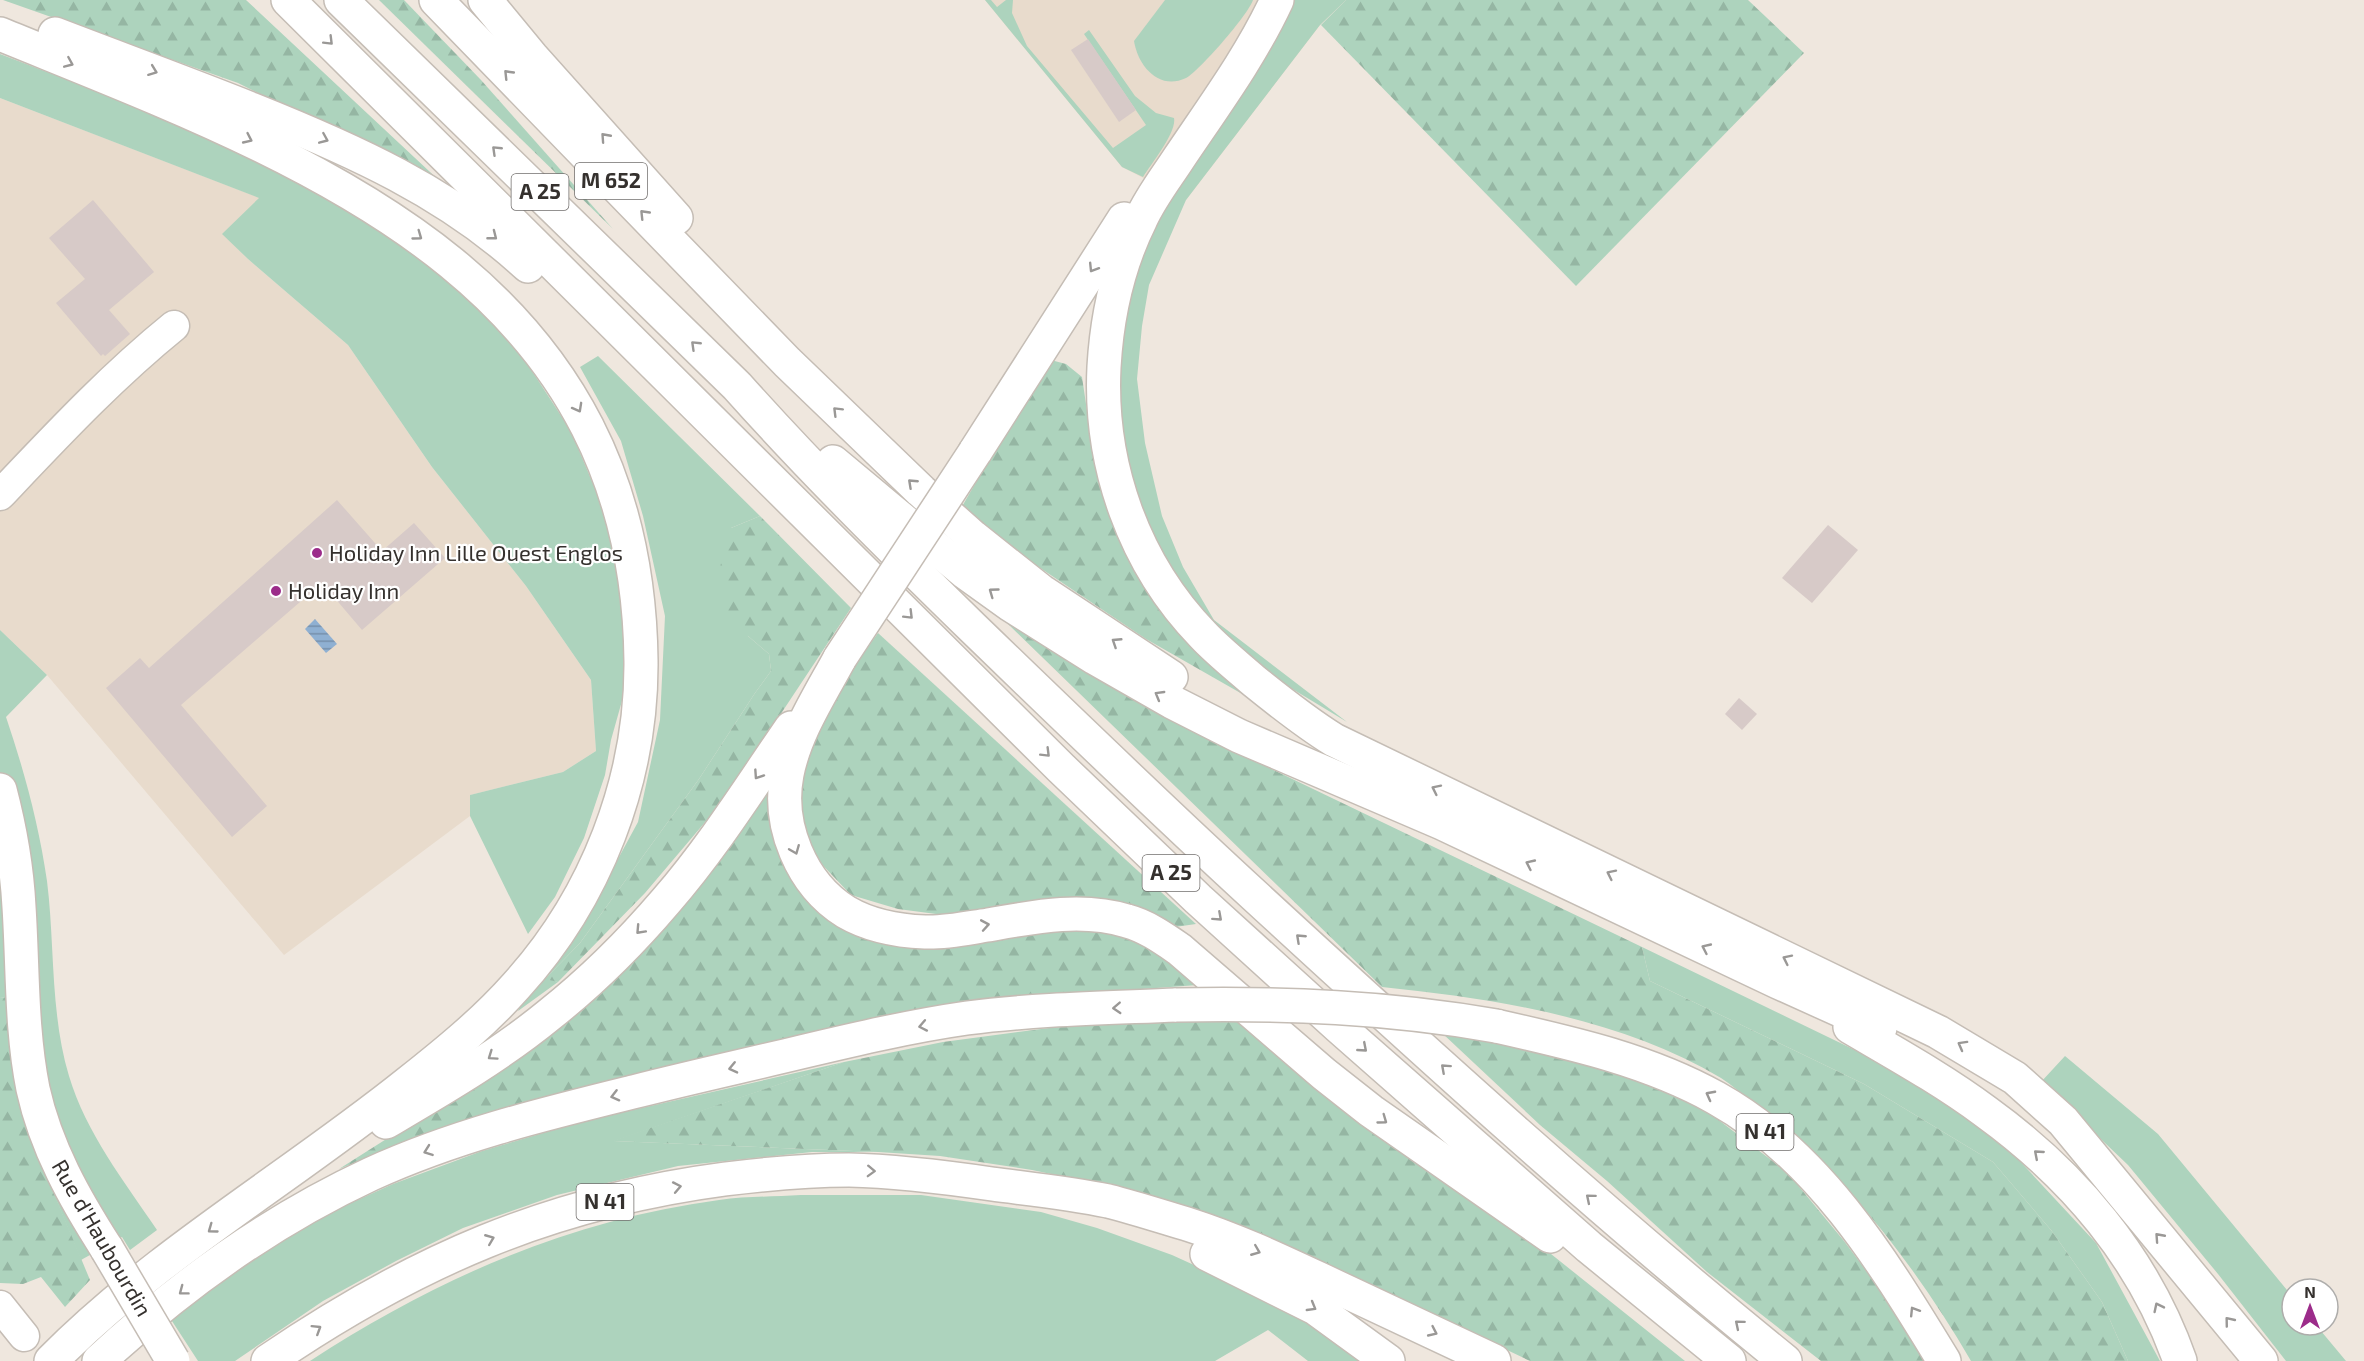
<svg xmlns="http://www.w3.org/2000/svg" width="2364" height="1361" font-family="'Exo 2',sans-serif">
  <defs>
    <pattern id="forest-firs" width="22" height="20" patternUnits="userSpaceOnUse" patternTransform="scale(1.5)"><rect width="22" height="20" fill="#add3bd"/><path d="M5 1l3.5 6h-7zM16 11l3.5 6h-7z" fill="#95b6a3"/></pattern>
    <pattern id="water-rules" width="6" height="5" patternUnits="userSpaceOnUse" patternTransform="scale(1.5)"><rect width="6" height="5" fill="#8fb0d2"/><path d="M0 2.5h6" fill="none" stroke="#7690ab"/></pattern>
  </defs>
  <rect width="100%" height="100%" fill="#efe7de"/>
  <!-- built -->
  <g fill="#e8dbcc">
    <polygon points="985,0 1346,0 1320,25 1186,200 1122,167"/>
    <polygon points="0,98 260,198 223,234 248,259 348,345 432,467 526,586 591,680 596,751 563,772 470,795 470,816 284,955 47,675 0,630"/>
  </g>
  <!-- green -->
  <g fill="#add3bd">
    <path d="M985,0H991L997,7L1006,0H1013L1012,13L1027,46L1113,148L1146,125L1084,34L1089,30L1135,96L1156,113L1174,118C1177,132 1151,164 1143,177L1122,167Z"/>
    <path d="M1165,0H1253C1248,15 1199,71 1186,78C1159,91 1138,66 1134,41Z"/>
    <polygon points="1290,0 1346,0 1320,25 1186,200 1149,285 1142,326 1137,379 1145,443 1162,516 1183,567 1214,620 1347,722 1251,664 1200,614 1150,536 1126,469 1116,398 1119,343 1131,284 1169,191"/>
    <polygon points="0,54 123,101 283,174 426,258 519,351 571,431 619,546 627,683 611,740 605,775 584,838 555,897 528,934 470,816 470,795 563,772 596,751 591,680 526,586 432,467 348,345 248,259 222,234 259,198 0,98"/>
    <polygon points="598,356 760,516 731,528 748,636 769,654 771,671 755,693 699,779 580,943 546,978 558,982 518,1011 529,988 600,892 638,822 660,720 665,616 643,516 621,441 580,367"/>
    <path d="M0,630L47,675L6,717C24,770 39,825 47,881C55,945 50,1013 69,1076C86,1133 124,1181 157,1230L130,1250L122,1237L81,1260L28,1131L11,998L0,997Z"/>
    <polygon points="1642,947 1890,1067 2004,1144 2096,1243 2160,1361 2128,1361 2102,1302 2051,1230 1993,1162 1864,1084 1650,981"/>
    <polygon points="2065,1056 2158,1134 2292,1296 2292,1325 2316,1325 2346,1361 2286,1361 2218,1274 2128,1165 2041,1082"/>
    <polygon points="844,1062 614,1141 878,1152 812,1152 678,1166 557,1195 463,1228 396,1261 323,1301 235,1361 198,1361 170,1318 243,1263 333,1211 393,1184 482,1151 584,1121"/>
    <path d="M801,1195H921L1041,1212L1097,1228L1172,1255L1273,1301L1324,1333L1359,1361H1308L1268,1330L1215,1361H310C436,1279 569,1220 719,1200C746,1196 774,1197 801,1195Z"/>
  </g>
  <!-- forest -->
  <g fill="url(#forest-firs)">
    <polygon points="3,0 246,0 445,186 238,83"/>
    <polygon points="379,0 404,0 481,80 613,229"/>
    <polygon points="1346,0 1748,0 1804,53 1576,286 1321,25"/>
    <polygon points="1047,359 1066,364 1082,377 1094,458 1113,512 1272,711 1146,639 1015,551 960,510"/>
    <polygon points="760,516 851,608 723,801 645,893 558,982 545,979 580,943 699,779 755,693 771,671 769,654 748,636 724,612 720,567 731,528"/>
    <path d="M1007,623L1228,748L1642,947L1650,981L1864,1084L1993,1162L2051,1230L2102,1302L2128,1361H1971C1916,1266 1841,1169 1754,1103C1743,1095 1732,1085 1721,1078C1620,1018 1497,999 1382,987Z"/>
    <polygon points="878,633 1196,924 1175,927 959,917 898,909 851,895 813,855 797,807 804,764 829,700"/>
    <polygon points="770,783 825,914 1075,926 1149,941 1198,985 1032,997 932,1007 862,1021 586,1088 442,1128 339,1169 500,1067"/>
    <polygon points="0,997 11,998 28,1131 90,1280 65,1307 41,1277 23,1284 0,1283"/>
    <polygon points="1245,1020 1536,1242 1685,1361 1530,1361 1292,1248 1228,1223 1089,1182 1032,1170 940,1156 878,1152 612,1141 844,1062 943,1042 1049,1028 1111,1023"/>
    <polygon points="1442,1033 1532,1043 1647,1080 1716,1118 1787,1172 1844,1241 1900,1316 1926,1361 1821,1361 1707,1272 1607,1181 1540,1125"/>
  </g>
  <!-- water -->
  <polygon fill="url(#water-rules)" points="315,619 337,644 326,653 305,629"/>
  <!-- building -->
  <g fill="#d7cac8">
    <polygon points="1088,39 1136,110 1119,122 1071,50"/>
    <polygon points="93,200 154,272 109,310 130,334 105,356 103,354 101,356 56,303 85,279 49,238"/>
    <polygon points="337,500 382,551 414,523 445,558 362,630 322,583 181,705 267,806 232,837 106,688 140,658 149,668"/>
    <polygon points="1828,525 1858,550 1812,603 1782,578"/>
    <polygon points="1739,698 1757,714 1742,730 1725,714"/>
  </g>
  <g fill="none" stroke-linecap="round" stroke-linejoin="round">
    <defs>
      <g id="minor">
        <path d="M0,495C56,436 111,377 174,326"/>
        <polyline points="0,1306 24,1336"/>
      </g>
      <path id="major" d="M0,790C10,828 17,868 19,907C23,968 21,1029 33,1089C46,1148 75,1199 107,1249"/>
      <g id="highway">
        <polyline points="288,0 1061,768 1198,899 1339,1027 1589,1247 1729,1361"/>
        <path d="M341,0L737,386C812,470 892,549 973,628C1066,718 1159,808 1255,896C1428,1055 1602,1213 1785,1361"/>
        <polyline points="436,0 787,362 921,491 973,537 1041,591 1171,677"/>
        <polyline points="485,0 532,57 676,218"/>
        <path d="M1277,0C1251,56 1214,106 1179,158C1166,178 1151,197 1141,219C1118,265 1107,315 1104,367C1099,465 1134,564 1203,635C1219,652 1237,666 1254,681C1280,702 1305,722 1334,740L1938,1032L2015,1078L2063,1121L2261,1361"/>
        <path d="M0,34C303,158 637,272 641,661C642,780 596,898 516,986C484,1022 446,1053 408,1083C291,1177 157,1254 51,1361"/>
        <path d="M55,34C120,59 186,83 251,109C351,149 448,192 528,266"/>
        <polyline points="975,452 1124,219"/>
        <polyline points="833,462 965,572 1011,605 1095,658 1172,702 1239,736 1442,823 1778,982 1880,1028"/>
        <path d="M840,658C820,695 795,733 787,774C777,825 801,884 846,912C870,926 898,931 925,932C945,933 968,928 988,925C1033,917 1082,907 1127,921C1146,926 1163,938 1179,949L1324,1074L1371,1111L1550,1236"/>
        <path d="M1496,1026C1571,1043 1648,1060 1716,1098C1820,1156 1884,1263 1944,1361"/>
        <path d="M1850,1027C1896,1054 1943,1080 1986,1112C2073,1175 2144,1258 2180,1361"/>
        <path d="M386,1122C442,1089 499,1056 549,1015C592,981 631,942 666,901C713,847 751,786 791,728"/>
        <polyline points="1207,1254 1315,1308 1388,1361"/>
        <path d="M99,1361C179,1287 272,1220 371,1174C456,1135 548,1113 637,1091C692,1077 747,1065 801,1052C856,1039 911,1026 967,1018C1036,1009 1106,1008 1176,1005"/>
        <path d="M268,1361C413,1262 550,1202 725,1179C766,1174 807,1170 849,1170C897,1171 944,1177 992,1184C1030,1189 1070,1193 1108,1201C1136,1208 1163,1217 1190,1225C1237,1240 1283,1262 1328,1283C1384,1309 1439,1335 1494,1361"/>
      </g>
    </defs>
    <!-- minor casing -->
    <use href="#minor" stroke="#c5bdb5" stroke-width="33"/>
    <!-- major casing -->
    <use href="#major" stroke="#c5bdb5" stroke-width="36"/>
    <!-- highway casing -->
    <use href="#highway" stroke="#c5bdb5" stroke-width="36"/>
    <!-- minor -->
    <use href="#minor" stroke="#fff" stroke-width="30"/>
    <!-- major -->
    <use href="#major" stroke="#fff" stroke-width="33"/>
    <!-- highway -->
    <use href="#highway" stroke="#fff" stroke-width="33"/>
    <defs>
      <polyline id="major-bridge" points="107,1249 173,1361"/>
      <g id="highway-bridge">
        <polyline points="840,658 975,452"/>
        <path d="M1176,1005C1284,1003 1389,1007 1496,1026"/>
      </g>
    </defs>
    <!-- major-bridge casing -->
    <use href="#major-bridge" stroke="#c5bdb5" stroke-width="36" stroke-linecap="butt"/>
    <!-- highway-bridge casing -->
    <use href="#highway-bridge" stroke="#c5bdb5" stroke-width="36" stroke-linecap="butt"/>
    <!-- major-bridge -->
    <use href="#major-bridge" stroke="#fff" stroke-width="33"/>
    <!-- highway-bridge -->
    <use href="#highway-bridge" stroke="#fff" stroke-width="33"/>
  </g>
  <!-- one-way arrows -->
  <defs><path id="oneway-chevron" d="M-2-3.5L2.5 0L-2 3.5" fill="none" stroke-width="1.6" stroke-linecap="round" stroke-linejoin="round" transform="scale(1.5)"/></defs>
  <g stroke="#9a9896">
    <use href="#oneway-chevron" transform="translate(329 41) rotate(45)"/>
    <use href="#oneway-chevron" transform="translate(69 63) rotate(23)"/>
    <use href="#oneway-chevron" transform="translate(153 71) rotate(21)"/>
    <use href="#oneway-chevron" transform="translate(508 74) rotate(-134)"/>
    <use href="#oneway-chevron" transform="translate(605 137) rotate(-132)"/>
    <use href="#oneway-chevron" transform="translate(248 139) rotate(25)"/>
    <use href="#oneway-chevron" transform="translate(324 139) rotate(23)"/>
    <use href="#oneway-chevron" transform="translate(496 150) rotate(-136)"/>
    <use href="#oneway-chevron" transform="translate(644 214) rotate(-134)"/>
    <use href="#oneway-chevron" transform="translate(418 236) rotate(36)"/>
    <use href="#oneway-chevron" transform="translate(493 236) rotate(38)"/>
    <use href="#oneway-chevron" transform="translate(1093 268) rotate(122)"/>
    <use href="#oneway-chevron" transform="translate(695 345) rotate(-136)"/>
    <use href="#oneway-chevron" transform="translate(578 408) rotate(61)"/>
    <use href="#oneway-chevron" transform="translate(837 411) rotate(-135)"/>
    <use href="#oneway-chevron" transform="translate(912 483) rotate(-137)"/>
    <use href="#oneway-chevron" transform="translate(993 592) rotate(-144)"/>
    <use href="#oneway-chevron" transform="translate(909 615) rotate(45)"/>
    <use href="#oneway-chevron" transform="translate(1116 642) rotate(-147)"/>
    <use href="#oneway-chevron" transform="translate(1159 695) rotate(-150)"/>
    <use href="#oneway-chevron" transform="translate(1046 753) rotate(45)"/>
    <use href="#oneway-chevron" transform="translate(758 775) rotate(124)"/>
    <use href="#oneway-chevron" transform="translate(1436 789) rotate(-154)"/>
    <use href="#oneway-chevron" transform="translate(795 850) rotate(68)"/>
    <use href="#oneway-chevron" transform="translate(1530 864) rotate(-155)"/>
    <use href="#oneway-chevron" transform="translate(1611 874) rotate(-154)"/>
    <use href="#oneway-chevron" transform="translate(1218 917) rotate(42)"/>
    <use href="#oneway-chevron" transform="translate(985 925) rotate(-10)"/>
    <use href="#oneway-chevron" transform="translate(640 930) rotate(133)"/>
    <use href="#oneway-chevron" transform="translate(1300 938) rotate(-137)"/>
    <use href="#oneway-chevron" transform="translate(1706 948) rotate(-155)"/>
    <use href="#oneway-chevron" transform="translate(1787 959) rotate(-154)"/>
    <use href="#oneway-chevron" transform="translate(1117 1008) rotate(177)"/>
    <use href="#oneway-chevron" transform="translate(923 1026) rotate(169)"/>
    <use href="#oneway-chevron" transform="translate(1962 1045) rotate(-151)"/>
    <use href="#oneway-chevron" transform="translate(1363 1048) rotate(41)"/>
    <use href="#oneway-chevron" transform="translate(492 1056) rotate(145)"/>
    <use href="#oneway-chevron" transform="translate(733 1068) rotate(167)"/>
    <use href="#oneway-chevron" transform="translate(1445 1068) rotate(-138)"/>
    <use href="#oneway-chevron" transform="translate(1710 1095) rotate(-152)"/>
    <use href="#oneway-chevron" transform="translate(615 1096) rotate(166)"/>
    <use href="#oneway-chevron" transform="translate(1383 1120) rotate(36)"/>
    <use href="#oneway-chevron" transform="translate(428 1151) rotate(160)"/>
    <use href="#oneway-chevron" transform="translate(2038 1154) rotate(-139)"/>
    <use href="#oneway-chevron" transform="translate(871 1171) rotate(2)"/>
    <use href="#oneway-chevron" transform="translate(677 1187) rotate(-11)"/>
    <use href="#oneway-chevron" transform="translate(1590 1198) rotate(-140)"/>
    <use href="#oneway-chevron" transform="translate(212 1229) rotate(144)"/>
    <use href="#oneway-chevron" transform="translate(2159 1237) rotate(-132)"/>
    <use href="#oneway-chevron" transform="translate(490 1239) rotate(-22)"/>
    <use href="#oneway-chevron" transform="translate(1256 1251) rotate(22)"/>
    <use href="#oneway-chevron" transform="translate(183 1291) rotate(143)"/>
    <use href="#oneway-chevron" transform="translate(1312 1307) rotate(30)"/>
    <use href="#oneway-chevron" transform="translate(2158 1307) rotate(-116)"/>
    <use href="#oneway-chevron" transform="translate(1914 1311) rotate(-122)"/>
    <use href="#oneway-chevron" transform="translate(2229 1321) rotate(-129)"/>
    <use href="#oneway-chevron" transform="translate(1739 1324) rotate(-140)"/>
    <use href="#oneway-chevron" transform="translate(317 1329) rotate(-32)"/>
    <use href="#oneway-chevron" transform="translate(1433 1332) rotate(25)"/>
  </g>
  <!-- markers -->
  <g fill="#9c2c8a" stroke="#fff" stroke-width="2">
    <circle cx="317" cy="553" r="6"/>
    <circle cx="276" cy="591" r="6"/>
  </g>
  <g text-anchor="middle" stroke-width="4.5" stroke-linejoin="round" paint-order="stroke">
    <!-- shield labels -->
    <g fill="#fff" stroke="#726f6d" stroke-width="1.5">
      <rect x="575" y="163" width="72" height="36" rx="4.5"/>
      <rect x="511.5" y="174" width="57" height="36" rx="4.5"/>
      <rect x="1142.5" y="855" width="57" height="36" rx="4.5"/>
      <rect x="1736.5" y="1114" width="57" height="36" rx="4.5"/>
      <rect x="576.5" y="1184" width="57" height="36" rx="4.5"/>
    </g>
    <g font-size="21" font-weight="bold" fill="#35312e">
      <text x="611" y="188">M 652</text>
      <text x="540" y="199">A 25</text>
      <text x="1171" y="880">A 25</text>
      <text x="1765" y="1139">N 41</text>
      <text x="605" y="1209">N 41</text>
    </g>
    <!-- poi labels -->
    <g font-size="22" fill="#35312e" stroke="#fff" text-anchor="start">
      <text x="329" y="561">Holiday Inn Lille Ouest Englos</text>
      <text x="288" y="599">Holiday Inn</text>
    </g>
    <!-- street labels -->
    <g font-size="22" fill="#35312e" stroke="#fff">
      <text transform="translate(102 1238) rotate(60)" y="8">Rue d'Haubourdin</text>
    </g>
  </g>
  <!-- north arrow -->
  <g transform="translate(2310 1307)"><circle r="28" fill="#ffffff" stroke="#aeadab" stroke-width="1.5"/>
  <path d="M0-4.5L10 22L0 15L-10 22Z" fill="#9c2c8a"/>
  <text y="-9" font-size="16" font-weight="bold" text-anchor="middle" fill="#35312e">N</text>
  </g>
</svg>
